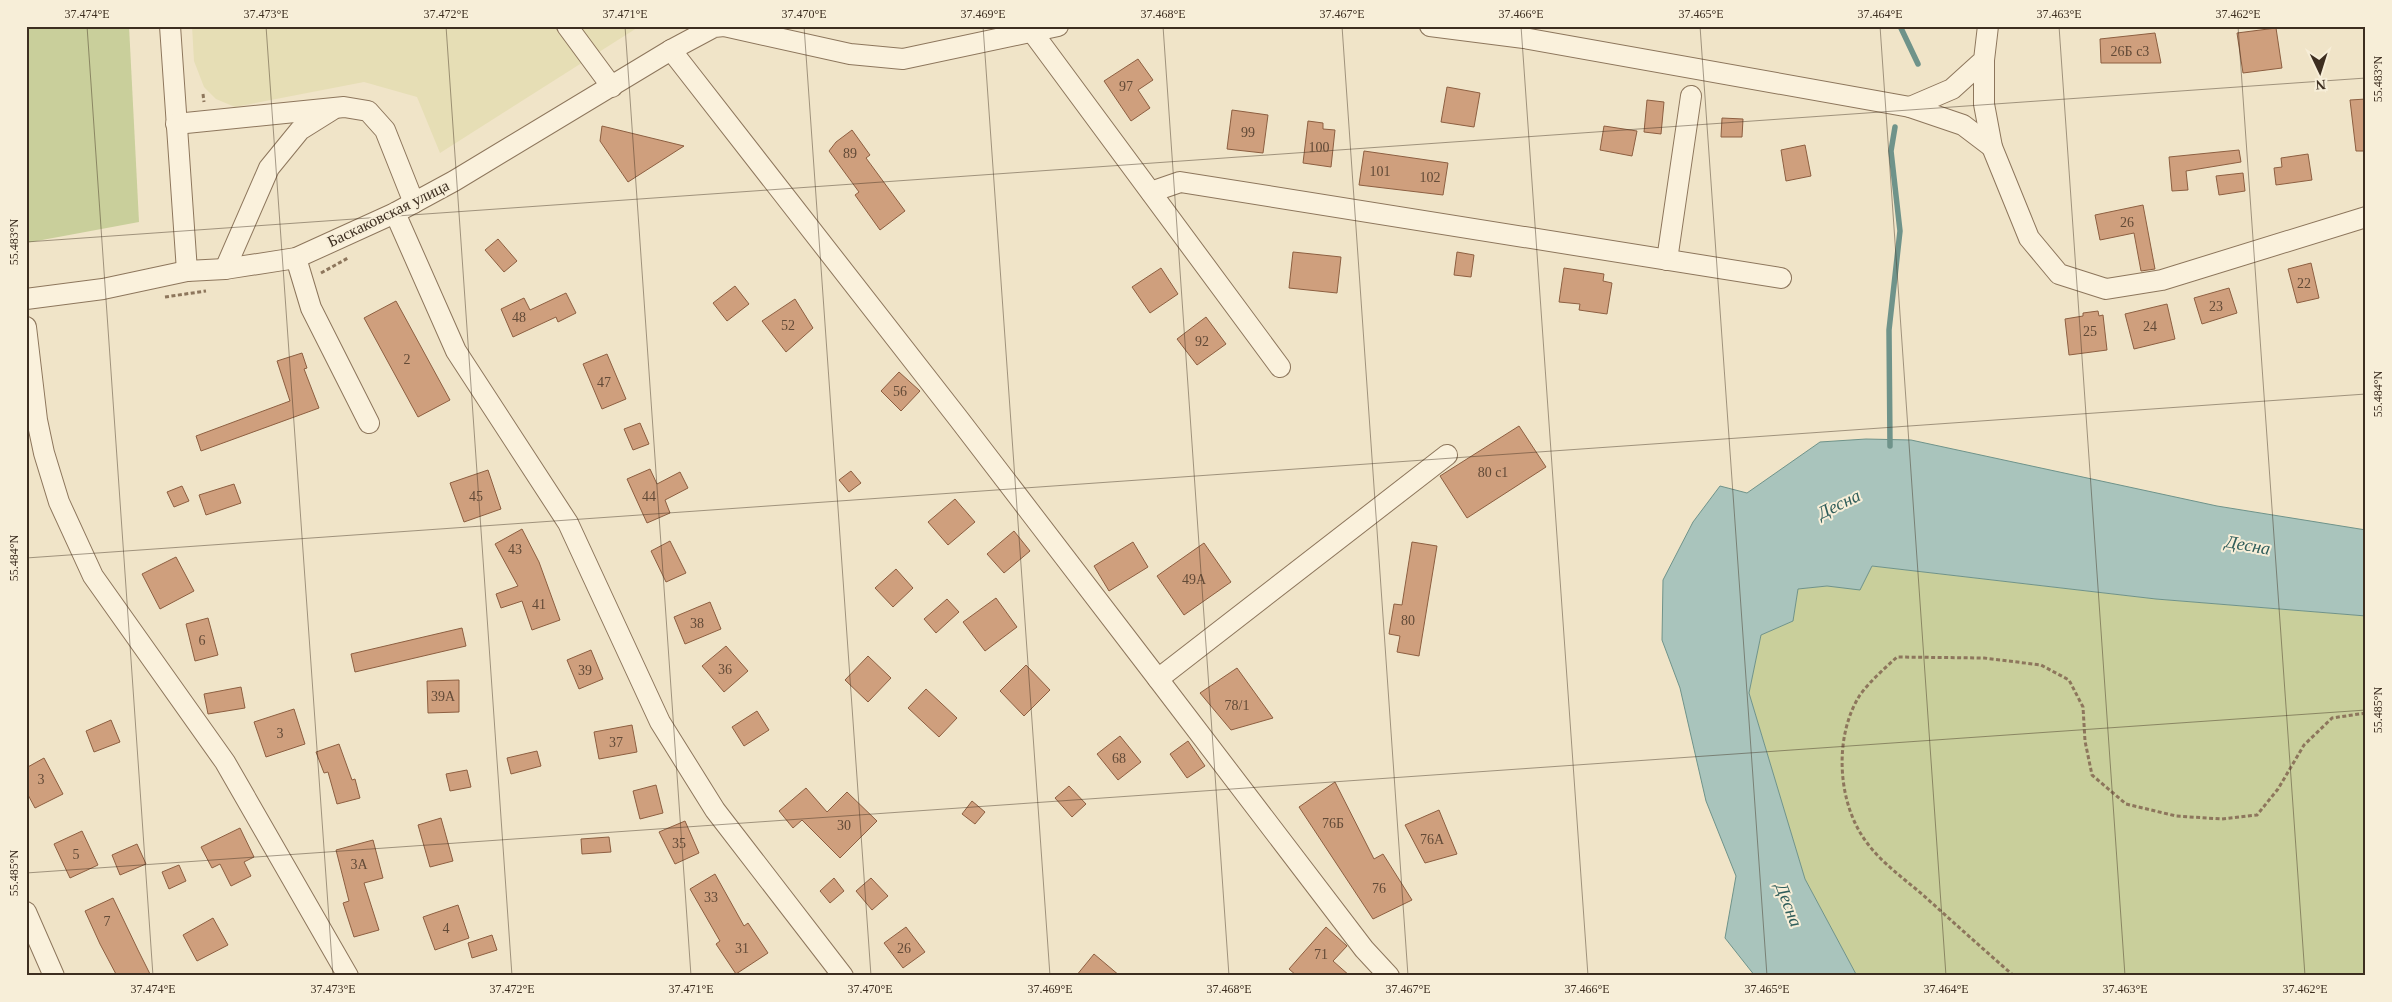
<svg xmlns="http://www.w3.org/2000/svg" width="2392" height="1002" font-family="'Times New Roman',serif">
  <rect width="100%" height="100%" fill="#f0e4c8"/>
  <!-- farmland -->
  <polygon fill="#e6deb5" points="192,26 640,26 440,153 417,97 364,82 235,107 216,99 204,87 194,61"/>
  <!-- green -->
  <g fill="#c9cf9b">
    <polygon points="26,26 129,26 139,222 26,243"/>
    <polygon points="1872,566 2156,599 2366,616 2366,976 1857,976 1805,879 1749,693 1761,635 1793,621 1798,589 1827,586 1860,589"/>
  </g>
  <!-- water -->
  <polygon fill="#a9c4bc" stroke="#6f938a" points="1866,439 1911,440 2217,506 2366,530 2366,616 2156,599 1872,566 1860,590 1827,586 1798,589 1793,621 1761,635 1749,693 1805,879 1857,976 1755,976 1725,938 1736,876 1706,801 1680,688 1662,640 1663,580 1693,522 1720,486 1747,493 1820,442"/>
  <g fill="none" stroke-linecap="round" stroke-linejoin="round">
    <!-- stream -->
    <g stroke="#6f938a" stroke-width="5.5">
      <polyline points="1900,26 1918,64"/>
      <polyline points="1890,446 1889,330 1900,231 1891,151 1895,127"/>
    </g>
  </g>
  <!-- building -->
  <g fill="#cf9f7d" stroke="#8d5f41">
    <polygon points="2276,28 2282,68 2243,73 2237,33"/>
    <polygon points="2155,33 2161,63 2101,63 2100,39"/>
    <polygon points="1138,59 1153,80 1138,90 1150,108 1131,121 1104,81"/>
    <polygon points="1447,87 1480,93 1474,127 1441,122"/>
    <polygon points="2366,99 2366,151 2356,151 2350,100"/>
    <polygon points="1647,100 1664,102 1661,134 1644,132"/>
    <polygon points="1232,110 1268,115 1263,153 1227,149"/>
    <polygon points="1722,118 1743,119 1742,137 1721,137"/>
    <polygon points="1308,121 1323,123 1323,129 1335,130 1331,167 1303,163"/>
    <polygon points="602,126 684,146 628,182 600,141"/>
    <polygon points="1604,126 1637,131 1632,156 1600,150"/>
    <polygon points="852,130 870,155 866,158 905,211 880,230 855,195 859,192 829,151 836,142"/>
    <polygon points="1805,145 1811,176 1786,181 1781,150"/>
    <polygon points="2239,150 2241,162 2186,171 2188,190 2172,191 2169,157"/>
    <polygon points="1364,151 1448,163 1443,195 1359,185"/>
    <polygon points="2308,154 2312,180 2276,185 2274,168 2282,167 2281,158"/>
    <polygon points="2243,173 2245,191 2219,195 2216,176"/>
    <polygon points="2143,205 2155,269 2141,271 2134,233 2100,240 2095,215"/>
    <polygon points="498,239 517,261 504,272 485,250"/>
    <polygon points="1293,252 1341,257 1337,293 1289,288"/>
    <polygon points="1457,252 1474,255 1471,277 1454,275"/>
    <polygon points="2311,263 2319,298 2297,303 2288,269"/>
    <polygon points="1161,268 1178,294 1150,313 1132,287"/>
    <polygon points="1564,268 1604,274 1603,281 1612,283 1607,314 1579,310 1580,304 1559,302"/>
    <polygon points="735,286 749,304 727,321 713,303"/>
    <polygon points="2229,288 2237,313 2202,324 2194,298"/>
    <polygon points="566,293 576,313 558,322 556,317 513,337 501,309 524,298 530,310"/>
    <polygon points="795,299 813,328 786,352 762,321"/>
    <polygon points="396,301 450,400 418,417 364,318"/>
    <polygon points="2167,304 2175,339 2134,349 2125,314"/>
    <polygon points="2098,311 2099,316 2103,315 2107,350 2069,355 2065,319 2083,316 2083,313"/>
    <polygon points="1206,317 1226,344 1197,365 1177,339"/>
    <polygon points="302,353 307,368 304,369 319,408 201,451 196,436 290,401 277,361"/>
    <polygon points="607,354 626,399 602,409 583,364"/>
    <polygon points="899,372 920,391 901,411 881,391"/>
    <polygon points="640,423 649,444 633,450 624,429"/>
    <polygon points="1519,426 1546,467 1467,518 1440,476"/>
    <polygon points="650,469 657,484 680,472 688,488 665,500 670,513 647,523 627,479"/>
    <polygon points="488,470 501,509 464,522 450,483"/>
    <polygon points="851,471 861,483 849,492 839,480"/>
    <polygon points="234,484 241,503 206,515 199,495"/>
    <polygon points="182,486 189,501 174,507 167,492"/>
    <polygon points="955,499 975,522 948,545 928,522"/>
    <polygon points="522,529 539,562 560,620 532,630 522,601 501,608 496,594 518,586 495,544"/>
    <polygon points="1014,531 1030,551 1004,573 987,554"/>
    <polygon points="670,541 686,573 666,582 651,551"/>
    <polygon points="1133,542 1148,567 1109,591 1094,566"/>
    <polygon points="1412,542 1437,546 1419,656 1397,652 1400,636 1389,634 1394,604 1402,605"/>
    <polygon points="1204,543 1231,582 1184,615 1157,576"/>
    <polygon points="176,557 194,591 160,609 142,574"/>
    <polygon points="896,569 913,588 893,607 875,588"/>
    <polygon points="996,598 1017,627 985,651 963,622"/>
    <polygon points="947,599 959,612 936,633 924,619"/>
    <polygon points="710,602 721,629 685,644 674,617"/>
    <polygon points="208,618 218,655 195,661 186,624"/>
    <polygon points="462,628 466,646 355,672 351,654"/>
    <polygon points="726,646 748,671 724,692 702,666"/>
    <polygon points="591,650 603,679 579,689 567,660"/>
    <polygon points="868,656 891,678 868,702 845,680"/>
    <polygon points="1026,665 1050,690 1024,716 1000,691"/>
    <polygon points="1237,668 1273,718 1231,730 1200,693"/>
    <polygon points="459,680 459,712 428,713 427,681"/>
    <polygon points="241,687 245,708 208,714 204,694"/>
    <polygon points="926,689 957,718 939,737 908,708"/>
    <polygon points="294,709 305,744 266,757 254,722"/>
    <polygon points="757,711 769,730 744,746 732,727"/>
    <polygon points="111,720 120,742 94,752 86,731"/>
    <polygon points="632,725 637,752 599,759 594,732"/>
    <polygon points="1120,736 1141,762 1118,780 1097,754"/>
    <polygon points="1188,741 1205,766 1187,778 1170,754"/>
    <polygon points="339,744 352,780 355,779 360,798 337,804 328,772 324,773 316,752"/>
    <polygon points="537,751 541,766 511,774 507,758"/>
    <polygon points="44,758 63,794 35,808 26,791 26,768"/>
    <polygon points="467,770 471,787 450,791 446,774"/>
    <polygon points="1335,782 1374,859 1383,854 1412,900 1373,919 1299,807"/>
    <polygon points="656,785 663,813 640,819 633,791"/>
    <polygon points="1069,786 1086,804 1072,817 1055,798"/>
    <polygon points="806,788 827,812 847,792 877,821 840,858 802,820 793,828 779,811"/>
    <polygon points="972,801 985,812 975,824 962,814"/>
    <polygon points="1439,810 1457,854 1425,863 1405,825"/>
    <polygon points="441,818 453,861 430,867 418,825"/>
    <polygon points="685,821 699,853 675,864 659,832"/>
    <polygon points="240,828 254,857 244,862 251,876 231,886 220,864 212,868 201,847"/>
    <polygon points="82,831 98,865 70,878 54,844"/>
    <polygon points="609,837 611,852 582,854 581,839"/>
    <polygon points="373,840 383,878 364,883 379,930 354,937 343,903 349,901 336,850"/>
    <polygon points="137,844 146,864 120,875 112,855"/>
    <polygon points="179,865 186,881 169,889 162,872"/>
    <polygon points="715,874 744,926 748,923 768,953 736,974 716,944 720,941 690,889"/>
    <polygon points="834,878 844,891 830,903 820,891"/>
    <polygon points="871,878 888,896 872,910 856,891"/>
    <polygon points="113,898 138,950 151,976 117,976 100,944 85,911"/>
    <polygon points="458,905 469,938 435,950 423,917"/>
    <polygon points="213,918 228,945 197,961 183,935"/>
    <polygon points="906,927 925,952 903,968 884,943"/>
    <polygon points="1326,927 1347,946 1333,961 1350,976 1297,976 1289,969"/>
    <polygon points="492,935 497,950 472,958 468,943"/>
    <polygon points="1094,954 1120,976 1076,976"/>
  </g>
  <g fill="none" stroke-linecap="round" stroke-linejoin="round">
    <defs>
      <g id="minor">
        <polyline points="170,26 187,271"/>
        <polyline points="567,26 612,87"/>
        <polyline points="724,26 850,54 903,59 1058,26"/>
        <polyline points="1430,26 1524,38 1910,107 1963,125 1992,147"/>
        <polyline points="1033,33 1280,367"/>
        <polyline points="671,50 958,418 1158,679 1447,455"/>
        <polyline points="1984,60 1984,104 1992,147 2029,238 2059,274 2106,289 2162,280 2366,217"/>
        <polyline points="1910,107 1952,89 1984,60 1988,26"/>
        <polyline points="176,124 344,107 368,111 385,130 414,203"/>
        <polyline points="1151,192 1180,182 1781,278"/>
        <polyline points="395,213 456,351 568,523 660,722 715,810 843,976"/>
        <polyline points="296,258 311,308 369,423"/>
        <polyline points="1667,260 1691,96"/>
        <polyline points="225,269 269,168 300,130 332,110"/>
        <polyline points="26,299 103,289 187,271 225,269 296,258 395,213 454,181 671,50 714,27 724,26"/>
        <polyline points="26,327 37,420 44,453 59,502 93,576 225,762 348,976"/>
        <polyline points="1158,679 1364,949 1389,976"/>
        <polyline points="26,912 54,976"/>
      </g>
    </defs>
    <!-- minor casing -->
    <use href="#minor" stroke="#8d765c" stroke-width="22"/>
    <!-- path -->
    <g stroke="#8d765c" stroke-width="3" stroke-dasharray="4 2.5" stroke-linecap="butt">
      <polyline points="203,94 204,102"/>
      <polyline points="321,273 348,258"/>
      <polyline points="165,297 206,291"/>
      <path d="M2014,976C1983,949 1953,922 1923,895C1901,876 1876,859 1861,834C1837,795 1835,734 1860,695C1870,681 1884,669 1897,657L1984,658L2041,665L2069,680L2083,707L2085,741L2092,775L2126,804L2176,816L2222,819L2257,815L2278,789L2304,745L2332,718L2366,713"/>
    </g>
    <!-- minor -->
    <use href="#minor" stroke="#faf1dc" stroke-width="20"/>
  </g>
  <!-- ticks -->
  <path fill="none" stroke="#3d2e20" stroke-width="1" stroke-opacity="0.45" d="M87,26L153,976M266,26L333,976M446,26L512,976M625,26L691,976M804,26L871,976M983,26L1050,976M1163,26L1229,976M1342,26L1408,976M1521,26L1588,976M1700,26L1767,976M1880,26L1946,976M2059,26L2125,976M2238,26L2305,976M26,242L2366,78M26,558L2366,394M26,873L2366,710"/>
  <g text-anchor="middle" stroke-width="4" stroke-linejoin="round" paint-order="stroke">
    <!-- number labels -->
    <g font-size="14" fill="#624a37">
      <text x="2130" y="56">26Б с3</text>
      <text x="1126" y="91">97</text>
      <text x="1248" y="137">99</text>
      <text x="1319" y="152">100</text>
      <text x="850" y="158">89</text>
      <text x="1380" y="176">101</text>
      <text x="1430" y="182">102</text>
      <text x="2127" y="227">26</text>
      <text x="2304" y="288">22</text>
      <text x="2216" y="311">23</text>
      <text x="519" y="322">48</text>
      <text x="788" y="330">52</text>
      <text x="2150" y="331">24</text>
      <text x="2090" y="336">25</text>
      <text x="1202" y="346">92</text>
      <text x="407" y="364">2</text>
      <text x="604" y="387">47</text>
      <text x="900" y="396">56</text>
      <text x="1493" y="477">80 с1</text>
      <text x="476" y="501">45</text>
      <text x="649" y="501">44</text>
      <text x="515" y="554">43</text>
      <text x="1194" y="584">49А</text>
      <text x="539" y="609">41</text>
      <text x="1408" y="625">80</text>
      <text x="697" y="628">38</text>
      <text x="202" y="645">6</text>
      <text x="725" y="674">36</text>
      <text x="585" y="675">39</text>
      <text x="443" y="701">39А</text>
      <text x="1237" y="710">78/1</text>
      <text x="280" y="738">3</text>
      <text x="616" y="747">37</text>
      <text x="1119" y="763">68</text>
      <text x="41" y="784">3</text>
      <text x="1333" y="828">76Б</text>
      <text x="844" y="830">30</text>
      <text x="1432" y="844">76А</text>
      <text x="679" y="848">35</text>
      <text x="76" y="859">5</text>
      <text x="359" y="869">3А</text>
      <text x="1379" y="893">76</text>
      <text x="711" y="902">33</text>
      <text x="107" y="926">7</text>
      <text x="446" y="933">4</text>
      <text x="742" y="953">31</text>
      <text x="904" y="953">26</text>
      <text x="1321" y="959">71</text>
    </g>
    <!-- street labels -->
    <g font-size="16" fill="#3d2e20" stroke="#f7eed8">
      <text transform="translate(388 213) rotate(-26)" y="6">Баскаковская улица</text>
    </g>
    <!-- water labels -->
    <g font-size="18" font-style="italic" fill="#2f5d5a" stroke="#f7eed8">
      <text transform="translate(1839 504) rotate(-26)" y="6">Десна</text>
      <text transform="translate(2248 545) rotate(10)" y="6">Десна</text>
      <text transform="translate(1789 905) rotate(69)" y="6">Десна</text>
    </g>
  </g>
  <!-- border -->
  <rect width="2392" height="1002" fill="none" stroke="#f7eed8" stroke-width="55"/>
  <!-- north arrow -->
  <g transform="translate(2320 72) rotate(176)" stroke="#f7eed8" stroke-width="4" paint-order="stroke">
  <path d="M0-4L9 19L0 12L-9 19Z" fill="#3d2e20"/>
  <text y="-8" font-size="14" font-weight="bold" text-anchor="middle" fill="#3d2e20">N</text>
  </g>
  <rect x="28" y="28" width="2336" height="946" fill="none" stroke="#3d2e20" stroke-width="2"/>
  <g font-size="12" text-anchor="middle" fill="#3d2e20">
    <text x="87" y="18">37.474°E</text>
    <text x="266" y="18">37.473°E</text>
    <text x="446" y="18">37.472°E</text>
    <text x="625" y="18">37.471°E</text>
    <text x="804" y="18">37.470°E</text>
    <text x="983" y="18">37.469°E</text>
    <text x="1163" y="18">37.468°E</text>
    <text x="1342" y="18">37.467°E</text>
    <text x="1521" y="18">37.466°E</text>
    <text x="1701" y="18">37.465°E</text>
    <text x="1880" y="18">37.464°E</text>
    <text x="2059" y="18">37.463°E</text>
    <text x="2238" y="18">37.462°E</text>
    <text transform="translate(2378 79) rotate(-90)" y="4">55.483°N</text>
    <text transform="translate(14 242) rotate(-90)" y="4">55.483°N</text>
    <text transform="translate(2378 394) rotate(-90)" y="4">55.484°N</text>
    <text transform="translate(14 558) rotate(-90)" y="4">55.484°N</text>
    <text transform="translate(2378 710) rotate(-90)" y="4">55.485°N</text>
    <text transform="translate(14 873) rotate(-90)" y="4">55.485°N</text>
    <text x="153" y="993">37.474°E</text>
    <text x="333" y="993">37.473°E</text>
    <text x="512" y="993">37.472°E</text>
    <text x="691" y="993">37.471°E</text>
    <text x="870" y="993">37.470°E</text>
    <text x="1050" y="993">37.469°E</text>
    <text x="1229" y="993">37.468°E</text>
    <text x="1408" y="993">37.467°E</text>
    <text x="1587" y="993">37.466°E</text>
    <text x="1767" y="993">37.465°E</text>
    <text x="1946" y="993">37.464°E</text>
    <text x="2125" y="993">37.463°E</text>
    <text x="2305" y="993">37.462°E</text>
  </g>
</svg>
